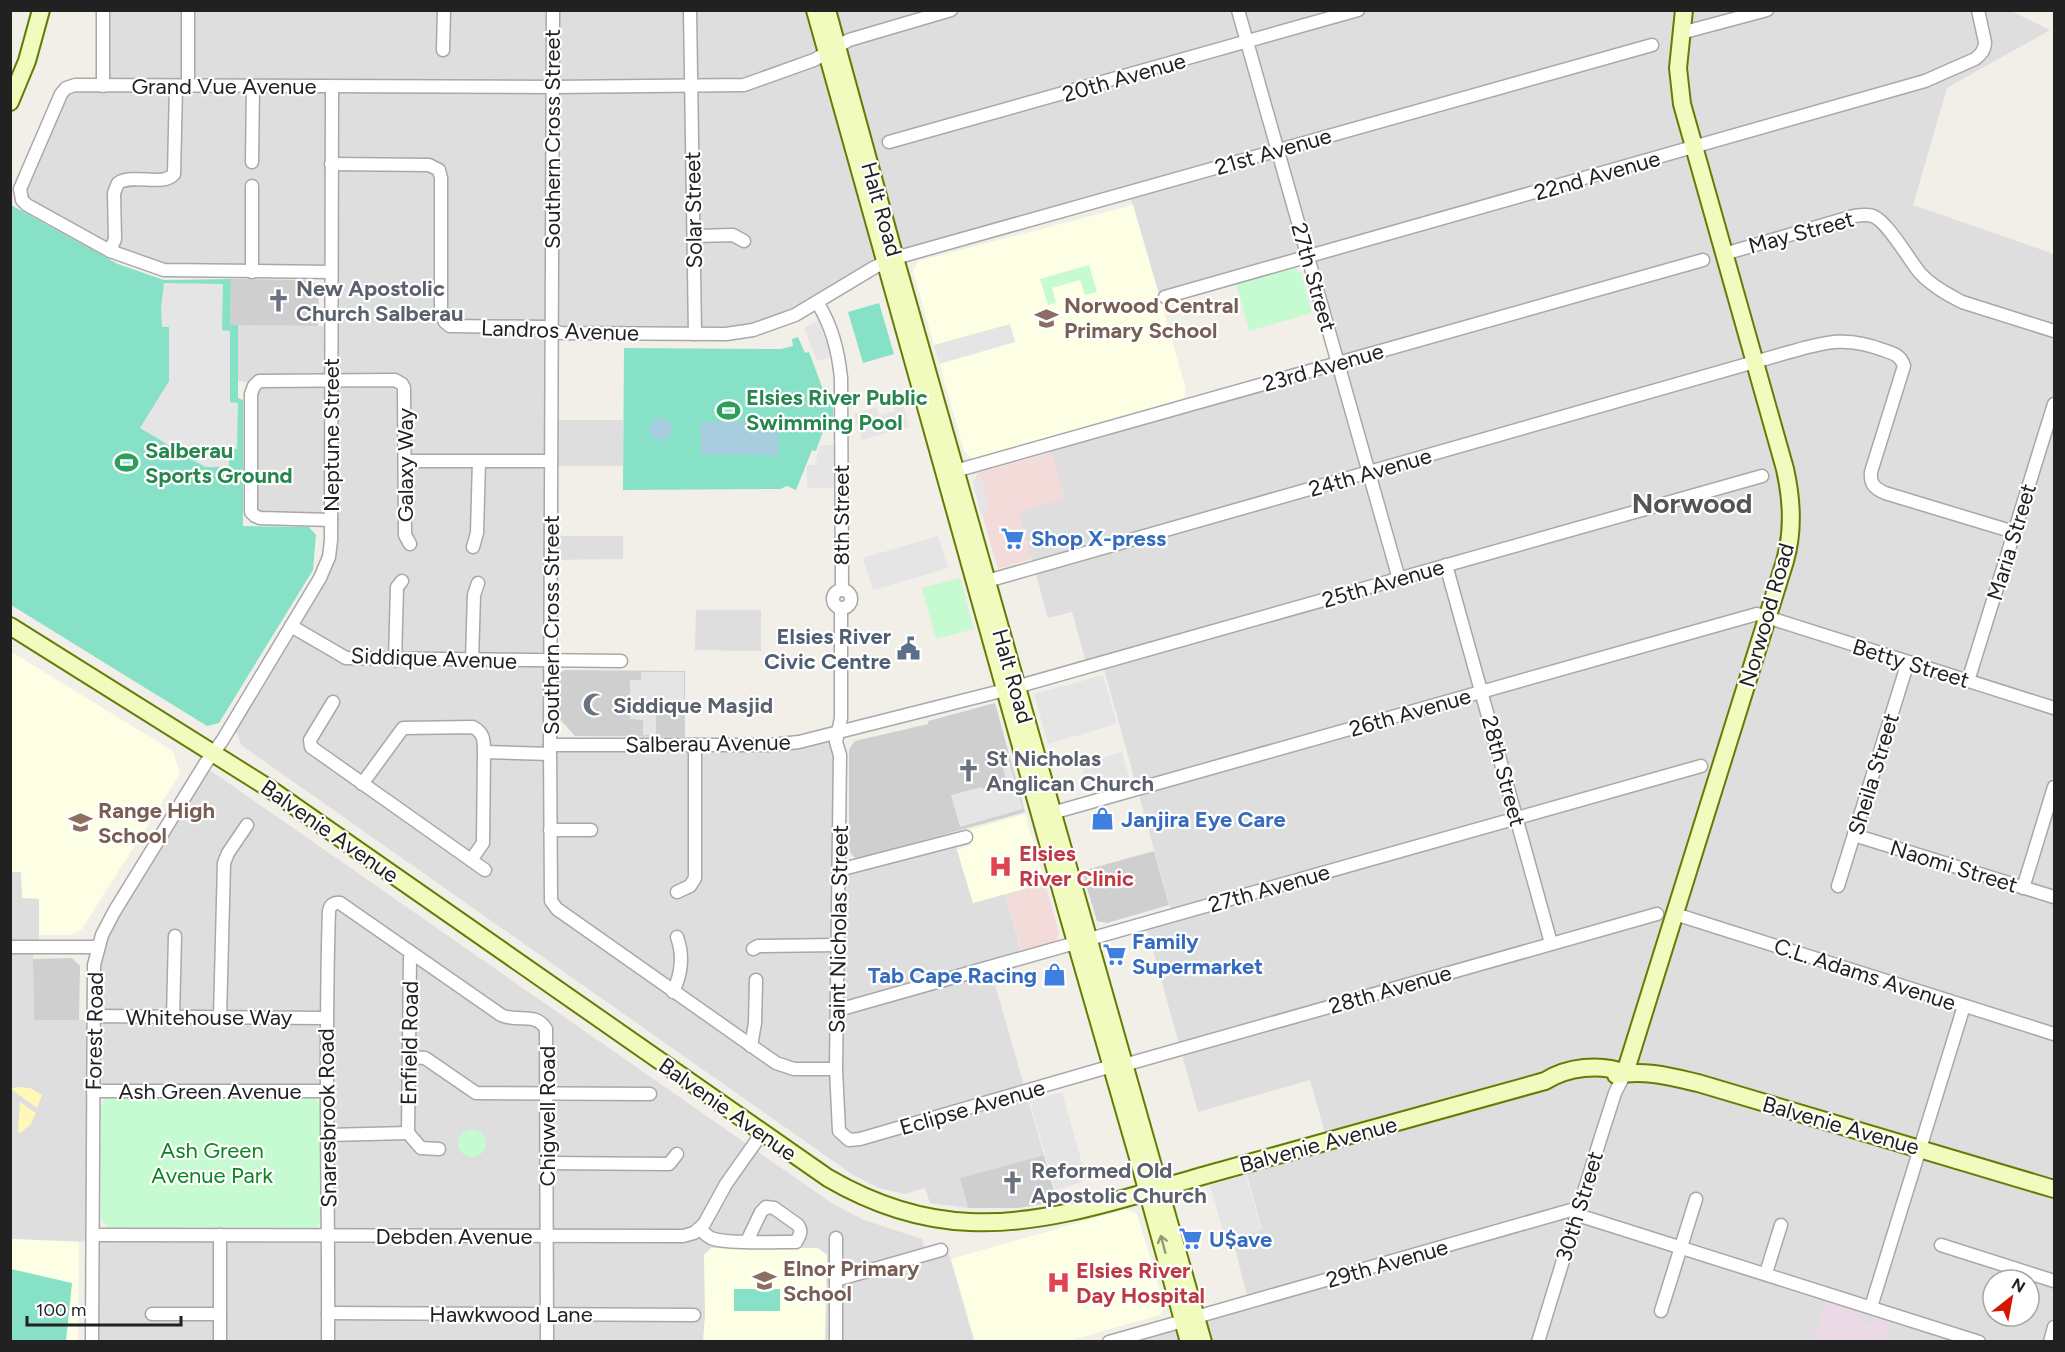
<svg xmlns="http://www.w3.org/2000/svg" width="2065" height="1352" font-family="Figtree,sans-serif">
  <rect width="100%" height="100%" fill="#f2efe8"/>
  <!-- residential -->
  <g fill="#dfdede" fill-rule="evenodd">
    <path d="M2009,10L2050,30L1947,88L1913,205L2054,254V1341H1204L1197,1318L1249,1303L1232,1237L1262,1229L1244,1164L1327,1140L1310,1080L1198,1112L1145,922L1172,914L1102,662L1087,666L1072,612L1048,618L1019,512L1064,498L1050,446L1337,364L1308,257L1160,297L1129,192L896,257L830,11ZM1993,1280H2029V1316H1993Z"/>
    <polygon points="103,11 811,11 884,262 757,328 552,330 551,420 623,420 623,466 551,466 551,536 623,536 623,559 550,560 549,744 771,745 838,731 839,871 954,840 973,903 1005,894 1023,957 990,967 1044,1155 960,1178 968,1208 930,1203 925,1188 905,1194 879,1188 853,1175 241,745 238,735 229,730 324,571 331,520 255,517 255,383 238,381 238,325 330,326 331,272 164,270 30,207 20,193 63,92 103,86"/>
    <polygon points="696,610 761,610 761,651 695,650"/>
    <path d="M204,766L833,1204L864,1220L922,1239L926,1254L947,1247L974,1341H93V1242L12,1239L11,1242L10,872H21L39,899V948H33L34,1020H94L99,945ZM93,1091H327L329,1236L93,1235Z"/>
    <polygon points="1182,1321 1188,1342 1111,1342"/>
  </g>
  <!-- commercial -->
  <g fill="#f2dbd8">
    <polygon points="1052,452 1065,498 1019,512 1032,559 998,569 973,483 978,473"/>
    <polygon points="1045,883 1059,933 1055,942 1022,951 1005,894"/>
  </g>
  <!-- industrial -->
  <polygon fill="#ebdae6" points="1825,1303 1858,1312 1861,1322 1868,1324 1876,1318 1890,1322 1884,1341 1813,1341"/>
  <!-- education -->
  <g fill="#fcffe4">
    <polygon points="1133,205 1186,389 1184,398 973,459 964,451 913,271 918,261"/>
    <polygon points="10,651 173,751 180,774 82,929 71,935 39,935 39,899 22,898 21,872 11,872"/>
    <polygon points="1025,814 1045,883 973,903 957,850 971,845 967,831"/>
    <polygon points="1126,1209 1137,1214 1165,1307 1160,1315 1068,1341 975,1341 951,1259"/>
    <polygon points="12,1239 79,1242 78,1341 11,1341 10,1242"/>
    <polygon points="711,1248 818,1248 827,1255 825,1341 703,1342 705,1315 704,1255"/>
  </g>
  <!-- religious -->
  <g fill="#cfcfcf">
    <polygon points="231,279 311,280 319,287 318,326 230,325"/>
    <polygon points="565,670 685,671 685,737 575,736 558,717 558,674"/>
    <polygon points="995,703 1025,812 856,859 849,851 849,749 855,741 928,724 928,721"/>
    <polygon points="1154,851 1169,905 1107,923 1097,921 1082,871"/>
    <polygon points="72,958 80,966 79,1020 34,1020 33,959"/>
    <polygon points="1044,1155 1057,1202 1018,1208 968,1208 960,1178"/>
  </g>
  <!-- sand -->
  <g fill="#fff8b9">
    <polygon points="17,1087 30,1088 42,1095 37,1108 11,1089"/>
    <polygon points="20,1102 36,1113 30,1125 20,1133 18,1132"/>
  </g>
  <!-- park -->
  <g fill="#c6fad0">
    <polygon points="1089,265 1097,292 1085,295 1080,280 1052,288 1056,303 1048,305 1040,279"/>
    <polygon points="1295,268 1301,273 1312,313 1249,331 1236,284"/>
    <polygon points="960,578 974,629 936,639 922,588"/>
    <polygon points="109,1097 314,1097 322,1106 321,1222 317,1227 311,1229 108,1228 103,1223 101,1218 101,1107 104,1100"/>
    <circle cx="472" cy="1143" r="14"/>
  </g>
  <!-- pitch -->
  <g fill="#86e1c7">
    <polygon points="11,205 118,264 164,280 231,279 230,325 238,325 238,398 243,400 243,526 309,527 316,535 313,570 219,723 207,726 11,605"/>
    <polygon points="879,303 894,354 863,363 848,312"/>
    <polygon points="798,337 805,353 809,352 828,403 833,403 833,417 828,417 816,451 812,450 796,490 787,486 780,489 623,490 624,348 781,349 793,346 792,339"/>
    <polygon points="11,1269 72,1283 66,1341 11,1341"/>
    <rect x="734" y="1289" width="46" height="22"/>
  </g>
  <!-- parking -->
  <g fill="#e5e5e5">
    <polygon points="164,283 223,284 222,330 230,331 230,402 238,403 237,449 229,449 229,467 205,467 140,428 169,381 169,327 162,327 161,308"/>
    <polygon points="819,320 831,357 817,361 804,328"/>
    <polygon points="1010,324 1015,342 939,364 934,345"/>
    <polygon points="902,400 909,427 862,440 854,414 876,407 879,415 895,411 893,403"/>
    <polygon points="820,445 834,445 834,488 807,488 807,465 815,465"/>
    <polygon points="981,477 990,508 981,514 973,483"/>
    <polygon points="938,536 948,568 873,590 863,558"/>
    <polygon points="641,672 684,672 684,707 656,707 656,735 643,735 643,720 630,719 630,680 641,680"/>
    <polygon points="1103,675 1117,724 1048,744 1034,694"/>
    <polygon points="1122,752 1130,781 1089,792 1081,764"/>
    <polygon points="1007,754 1023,809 960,827 951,795 982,787 983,789 1007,783 1000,756"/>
    <polygon points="1062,1092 1086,1178 1083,1179 1083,1182 1055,1190 1030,1101"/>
    <polygon points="1246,1175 1261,1229 1225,1239 1210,1185"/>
  </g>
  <!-- water -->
  <g fill="#a8cddf">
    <circle cx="661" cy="429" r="11"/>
    <polygon points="701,422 779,422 778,455 701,454"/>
  </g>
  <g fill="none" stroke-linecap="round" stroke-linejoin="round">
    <defs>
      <g id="street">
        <polyline points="553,10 550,745 551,901 557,909 776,1063 794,1069 836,1069"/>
        <polyline points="690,10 695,334"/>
        <polyline points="1238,10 1399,579"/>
        <polyline points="1681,33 1767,10"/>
        <polyline points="443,50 444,10"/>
        <polyline points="103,86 103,10"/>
        <polyline points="188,86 188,10"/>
        <polyline points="889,142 1358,10"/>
        <polyline points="252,162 253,86"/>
        <polyline points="331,164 429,165 439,170 441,178 441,313 445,322 450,326 543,327 561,333 726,334 753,330 795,315 875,267 895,258 1652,45"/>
        <polyline points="694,236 733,235 744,241"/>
        <path d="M110,251L115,239L114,193L118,183C134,173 163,187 174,174L176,86"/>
        <path d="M1724,254L1854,216C1860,215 1867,214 1873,216C1888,222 1909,260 1920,273C1932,286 1947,294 1962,302L2054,331"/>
        <polyline points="252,272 252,186"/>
        <polyline points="331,272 164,270 110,251 27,205 22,200 20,189 61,94 66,88 75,85 553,87 744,85 814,60 849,40 951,10"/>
        <path d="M1165,297L1925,81L1975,59C1981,54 1985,50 1985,42L1978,10"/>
        <path d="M817,302C832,326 838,350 841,378L842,590"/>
        <polyline points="406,461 551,461"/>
        <polyline points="948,473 1703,260"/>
        <polyline points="331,520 260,518 255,516 251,512 251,394 254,386 259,381 395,380 402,384 404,388 405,535 410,544"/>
        <polyline points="473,547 477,533 479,461"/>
        <polyline points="1446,565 1551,943"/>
        <path d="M987,581L1786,353C1823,343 1844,335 1883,350C1892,353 1901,355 1904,366L1871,472C1870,484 1874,488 1885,493L2014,532"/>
        <circle cx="842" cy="599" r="9"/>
        <polyline points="841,608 841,718 836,742 840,755 836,1069 839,1131 849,1140 860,1139 1112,1066"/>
        <polyline points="291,626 346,658 621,661"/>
        <polyline points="395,660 397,587 402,581"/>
        <polyline points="472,660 474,595 478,583"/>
        <polyline points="1968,681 2054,404"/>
        <polyline points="333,702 310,740 311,747 485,870"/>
        <polyline points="550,745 771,745 799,742 1005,690 1762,476"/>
        <path d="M362,784L403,728L473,727C484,733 484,740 484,752"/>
        <polyline points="1052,813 1757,614 2054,708"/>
        <polyline points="550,830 591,830"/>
        <polyline points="1854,835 2054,897"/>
        <polyline points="471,860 483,843 484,752 550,754"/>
        <polyline points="839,870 966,837"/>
        <polyline points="1838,886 1908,662"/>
        <polyline points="2023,888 2054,787"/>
        <polyline points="677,892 690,886 695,878 695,745"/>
        <polyline points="1675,914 2054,1034"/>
        <polyline points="10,947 98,947"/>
        <polyline points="753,949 758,946 838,945"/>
        <polyline points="413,954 410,958 408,1133 421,1148 439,1149"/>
        <path d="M673,992C681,975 684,956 677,937"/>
        <polyline points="838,1010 1701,766"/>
        <polyline points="93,1016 325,1018"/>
        <polyline points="173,1017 175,936"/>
        <polyline points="220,1017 224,863 228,853 247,825"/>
        <polyline points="751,1046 755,1023 756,980"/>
        <polyline points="410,1057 425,1058 476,1093 650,1094"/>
        <polyline points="1124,1065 1657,914"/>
        <polyline points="93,1091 326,1091"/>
        <polyline points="327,1135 408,1133"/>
        <polyline points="547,1163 669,1164 677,1154"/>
        <path d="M700,1229C703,1232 707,1236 711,1238C724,1244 778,1242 796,1242C799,1236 803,1232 798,1225L774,1208L766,1207L761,1212L747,1241"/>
        <polyline points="93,1235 683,1236 694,1233 704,1224 726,1184 762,1133"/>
        <polyline points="836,1238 836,1342"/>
        <polyline points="1941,1245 2054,1281"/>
        <polyline points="1766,1273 1781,1225"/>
        <polyline points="836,1280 941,1250"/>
        <polyline points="1871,1307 1964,1006"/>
        <polyline points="1661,1311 1696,1199"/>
        <polyline points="328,1313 694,1315"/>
        <polyline points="152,1314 220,1314"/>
        <polyline points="1196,1317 1571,1210 1584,1217 1979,1342"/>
        <polyline points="92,1342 94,965 102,935 114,912 205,764 222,741 320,578 329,557 331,540 332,87"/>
        <polyline points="220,1342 220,1235"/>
        <path d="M328,1342C329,1198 324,1054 329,911C330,905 334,902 340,903L501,1015C517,1023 535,1011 546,1029L547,1342"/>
        <polyline points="1109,1342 1183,1321"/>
        <polyline points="1538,1342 1599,1143 1615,1093 1625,1073"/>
        <polyline points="2050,1342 2054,1327"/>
      </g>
      <g id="secondary">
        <polyline points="815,10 1069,918 1141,1168 1189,1342"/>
        <polyline points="827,10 895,258 1203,1342"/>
        <polyline points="10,102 27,61 41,10"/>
        <path d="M10,626L270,789L828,1178C871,1203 920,1220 970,1222C1049,1226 1137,1194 1213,1173C1324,1142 1434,1112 1545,1081C1567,1067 1600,1063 1625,1073"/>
        <path d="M1625,1073L1785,561C1794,530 1792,500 1785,469L1682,104L1678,68L1684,10"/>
        <path d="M1616,1075C1643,1069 1672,1077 1698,1083L2054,1189"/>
      </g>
    </defs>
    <!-- street casing -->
    <use href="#street" stroke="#a8a8a8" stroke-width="15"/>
    <!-- secondary casing -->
    <use href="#secondary" stroke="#637d04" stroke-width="20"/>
    <!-- street -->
    <use href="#street" stroke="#fff" stroke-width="12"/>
    <!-- secondary -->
    <use href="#secondary" stroke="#f1fbbd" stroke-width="16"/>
  </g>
  <!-- one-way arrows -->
  <defs><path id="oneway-shaft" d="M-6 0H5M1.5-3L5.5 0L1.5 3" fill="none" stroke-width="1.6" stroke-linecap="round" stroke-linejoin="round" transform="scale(1.5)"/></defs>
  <use stroke="#939977" href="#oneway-shaft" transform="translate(1163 1244) rotate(-105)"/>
  <!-- icons -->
  <defs>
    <symbol id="church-bare" viewBox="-9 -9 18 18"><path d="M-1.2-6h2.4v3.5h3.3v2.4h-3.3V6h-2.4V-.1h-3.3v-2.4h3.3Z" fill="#6b7280" stroke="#fff" stroke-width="2.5" paint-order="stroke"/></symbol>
    <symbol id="school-bare" viewBox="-9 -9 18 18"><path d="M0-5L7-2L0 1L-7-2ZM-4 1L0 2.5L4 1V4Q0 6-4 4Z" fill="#8d6e63" stroke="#fff" stroke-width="2.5" paint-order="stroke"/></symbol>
    <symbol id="stadium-bare" viewBox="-9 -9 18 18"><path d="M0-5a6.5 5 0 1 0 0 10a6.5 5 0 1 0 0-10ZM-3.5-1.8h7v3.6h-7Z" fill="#2e9e5b" stroke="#fff" stroke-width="2.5" paint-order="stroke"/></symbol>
    <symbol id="supermarket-bare" viewBox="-9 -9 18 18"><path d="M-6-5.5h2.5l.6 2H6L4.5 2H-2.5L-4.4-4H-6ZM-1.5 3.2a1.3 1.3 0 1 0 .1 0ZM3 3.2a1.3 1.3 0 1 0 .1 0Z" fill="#3f7fe0" stroke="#fff" stroke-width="2.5" paint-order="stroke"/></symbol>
    <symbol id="civic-bare" viewBox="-9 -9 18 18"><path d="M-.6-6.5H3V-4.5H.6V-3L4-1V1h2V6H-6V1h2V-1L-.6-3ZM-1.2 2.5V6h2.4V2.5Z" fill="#5c6f8a" stroke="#fff" stroke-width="2.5" paint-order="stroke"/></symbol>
    <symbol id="mosque-bare" viewBox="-9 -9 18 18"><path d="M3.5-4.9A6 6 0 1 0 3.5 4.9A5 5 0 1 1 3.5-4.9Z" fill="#6b7280" stroke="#fff" stroke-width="2.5" paint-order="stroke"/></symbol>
    <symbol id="shop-bare" viewBox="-9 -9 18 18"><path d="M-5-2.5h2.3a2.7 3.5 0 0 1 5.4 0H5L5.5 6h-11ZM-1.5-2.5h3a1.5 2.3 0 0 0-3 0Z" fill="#3f7fe0" stroke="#fff" stroke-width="2.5" paint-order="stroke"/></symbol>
    <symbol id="hospital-bare" viewBox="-9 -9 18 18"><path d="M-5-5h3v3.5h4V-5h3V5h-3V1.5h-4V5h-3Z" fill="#e0444e" stroke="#fff" stroke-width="2.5" paint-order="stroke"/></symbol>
  </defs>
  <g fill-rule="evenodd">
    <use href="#church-bare" x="262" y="284" width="33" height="33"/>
    <use href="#school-bare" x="1030" y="302" width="33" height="33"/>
    <use href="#stadium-bare" x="712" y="394" width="33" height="33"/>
    <use href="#stadium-bare" x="110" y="446" width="33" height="33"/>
    <use href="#supermarket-bare" x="996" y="522" width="33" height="33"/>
    <use href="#civic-bare" x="892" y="632" width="33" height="33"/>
    <use href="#mosque-bare" x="578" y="688" width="33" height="33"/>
    <use href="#church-bare" x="952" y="754" width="33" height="33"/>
    <use href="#shop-bare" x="1086" y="802" width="33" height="33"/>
    <use href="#school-bare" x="64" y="806" width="33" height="33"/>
    <use href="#hospital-bare" x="984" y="850" width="33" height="33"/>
    <use href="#supermarket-bare" x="1098" y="938" width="33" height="33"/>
    <use href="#shop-bare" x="1038" y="958" width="33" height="33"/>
    <use href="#church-bare" x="996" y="1166" width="33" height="33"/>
    <use href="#supermarket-bare" x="1174" y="1222" width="33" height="33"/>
    <use href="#school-bare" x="748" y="1264" width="33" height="33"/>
    <use href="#hospital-bare" x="1042" y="1266" width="33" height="33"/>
  </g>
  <g text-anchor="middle" stroke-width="4.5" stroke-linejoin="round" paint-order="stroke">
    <!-- street labels -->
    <g font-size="22" fill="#212121" stroke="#fff">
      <text transform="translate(1124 77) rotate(-16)" y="8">20th Avenue</text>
      <text x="224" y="94">Grand Vue Avenue</text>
      <text transform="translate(552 139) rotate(-90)" y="8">Southern Cross Street</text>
      <text transform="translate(1273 151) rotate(-16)" y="8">21st Avenue</text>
      <text transform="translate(1597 175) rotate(-16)" y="8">22nd Avenue</text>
      <text transform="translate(882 209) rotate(74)" y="8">Halt Road</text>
      <text transform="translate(693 210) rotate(-91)" y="8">Solar Street</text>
      <text transform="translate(1801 232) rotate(-15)" y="8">May Street</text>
      <text transform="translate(1314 277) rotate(74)" y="8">27th Street</text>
      <text transform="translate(560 330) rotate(2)" y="8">Landros Avenue</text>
      <text transform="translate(1323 367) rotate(-16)" y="8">23rd Avenue</text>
      <text transform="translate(331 435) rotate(-90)" y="8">Neptune Street</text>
      <text transform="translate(405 465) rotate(-90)" y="8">Galaxy Way</text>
      <text transform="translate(1370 472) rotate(-16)" y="8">24th Avenue</text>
      <text transform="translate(841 515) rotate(-90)" y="8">8th Street</text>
      <text transform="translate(2011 542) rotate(-73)" y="8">Maria Street</text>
      <text transform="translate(1383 583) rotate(-16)" y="8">25th Avenue</text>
      <text transform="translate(1766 615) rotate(-74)" y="8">Norwood Road</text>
      <text transform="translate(551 625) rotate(-90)" y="8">Southern Cross Street</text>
      <text transform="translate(434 658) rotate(2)" y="8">Siddique Avenue</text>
      <text transform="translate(1911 663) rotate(17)" y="8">Betty Street</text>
      <text transform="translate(1013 676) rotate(74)" y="8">Halt Road</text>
      <text transform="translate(1410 712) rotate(-16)" y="8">26th Avenue</text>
      <text transform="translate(708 743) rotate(-1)" y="8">Salberau Avenue</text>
      <text transform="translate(1504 771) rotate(75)" y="8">28th Street</text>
      <text transform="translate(1873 774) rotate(-73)" y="8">Sheila Street</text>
      <text transform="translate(330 831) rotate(35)" y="8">Balvenie Avenue</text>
      <text transform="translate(1954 866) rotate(17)" y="8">Naomi Street</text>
      <text transform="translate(1269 888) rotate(-16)" y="8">27th Avenue</text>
      <text transform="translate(838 929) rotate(-89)" y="8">Saint Nicholas Street</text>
      <text transform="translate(1865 974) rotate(18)" y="8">C.L. Adams Avenue</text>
      <text transform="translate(1390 989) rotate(-16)" y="8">28th Avenue</text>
      <text x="209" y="1025">Whitehouse Way</text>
      <text transform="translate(94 1031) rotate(-89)" y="8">Forest Road</text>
      <text transform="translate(409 1043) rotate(-89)" y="8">Enfield Road</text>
      <text x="210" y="1099">Ash Green Avenue</text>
      <text transform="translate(972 1107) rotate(-16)" y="8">Eclipse Avenue</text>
      <text transform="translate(728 1109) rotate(35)" y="8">Balvenie Avenue</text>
      <text transform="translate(547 1116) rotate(-90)" y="8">Chigwell Road</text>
      <text transform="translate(327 1118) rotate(-91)" y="8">Snaresbrook Road</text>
      <text transform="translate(1841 1125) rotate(16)" y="8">Balvenie Avenue</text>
      <text transform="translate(1318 1144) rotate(-15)" y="8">Balvenie Avenue</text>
      <text transform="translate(1579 1206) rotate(-73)" y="8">30th Street</text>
      <text x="454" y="1244">Debden Avenue</text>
      <text transform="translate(1387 1263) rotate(-16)" y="8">29th Avenue</text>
      <text x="511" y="1322">Hawkwood Lane</text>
    </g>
    <!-- worship labels -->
    <g font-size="22" font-weight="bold" fill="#5b616d" stroke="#fff" text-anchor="start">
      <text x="296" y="296">New Apostolic<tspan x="296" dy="25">Church Salberau</tspan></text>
      <text x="613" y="713">Siddique Masjid</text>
      <text x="986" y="766">St Nicholas<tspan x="986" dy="25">Anglican Church</tspan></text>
      <text x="1031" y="1178">Reformed Old<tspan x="1031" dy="25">Apostolic Church</tspan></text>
    </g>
    <!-- education labels -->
    <g font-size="22" font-weight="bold" fill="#785e54" stroke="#fff" text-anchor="start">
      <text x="1064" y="313">Norwood Central<tspan x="1064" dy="25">Primary School</tspan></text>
      <text x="98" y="818">Range High<tspan x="98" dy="25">School</tspan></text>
      <text x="783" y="1276">Elnor Primary<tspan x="783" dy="25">School</tspan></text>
    </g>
    <!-- leisure labels -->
    <g font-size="22" font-weight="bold" fill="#27864d" stroke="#fff" text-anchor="start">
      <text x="746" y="405">Elsies River Public<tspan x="746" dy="25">Swimming Pool</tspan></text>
      <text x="145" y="458">Salberau<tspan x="145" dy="25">Sports Ground</tspan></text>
    </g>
    <!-- shop labels -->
    <g font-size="22" font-weight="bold" fill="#366cbe" stroke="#fff" text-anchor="start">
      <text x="1031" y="546">Shop X-press</text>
      <text x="1121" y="827">Janjira Eye Care</text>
      <text x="1132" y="949">Family<tspan x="1132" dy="25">Supermarket</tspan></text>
      <text x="1037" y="983" text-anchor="end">Tab Cape Racing</text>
      <text x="1209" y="1247">U$ave</text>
    </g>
    <!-- service labels -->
    <g font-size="22" font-weight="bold" fill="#4e5e75" stroke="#fff" text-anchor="end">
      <text x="891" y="644">Elsies River<tspan x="891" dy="25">Civic Centre</tspan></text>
    </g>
    <!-- health labels -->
    <g font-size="22" font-weight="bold" fill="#be3a42" stroke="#fff" text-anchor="start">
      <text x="1019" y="861">Elsies<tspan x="1019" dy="25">River Clinic</tspan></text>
      <text x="1076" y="1278">Elsies River<tspan x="1076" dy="25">Day Hospital</tspan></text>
    </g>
    <!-- park labels -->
    <g font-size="22" fill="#0b8421" stroke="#fff">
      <text x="212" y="1158">Ash Green<tspan x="212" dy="25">Avenue Park</tspan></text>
    </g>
    <!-- district labels -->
    <g font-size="28" font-weight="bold" fill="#545454" stroke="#fff">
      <text x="1692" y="513">Norwood</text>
    </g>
  </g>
  <!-- border -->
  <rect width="2065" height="1352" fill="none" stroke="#212121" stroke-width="24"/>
  <!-- north arrow -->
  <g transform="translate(2011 1298) rotate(31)"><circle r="28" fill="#ffffff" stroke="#a6a6a6" stroke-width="1.5"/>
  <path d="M0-4.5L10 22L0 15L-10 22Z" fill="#d31600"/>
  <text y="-9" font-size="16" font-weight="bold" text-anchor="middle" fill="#212121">N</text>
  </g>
  <!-- scale -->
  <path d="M27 1316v9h154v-9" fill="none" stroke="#212121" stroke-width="3"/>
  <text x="36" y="1316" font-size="18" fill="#212121" stroke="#ffffff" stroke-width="4.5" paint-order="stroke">100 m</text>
</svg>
